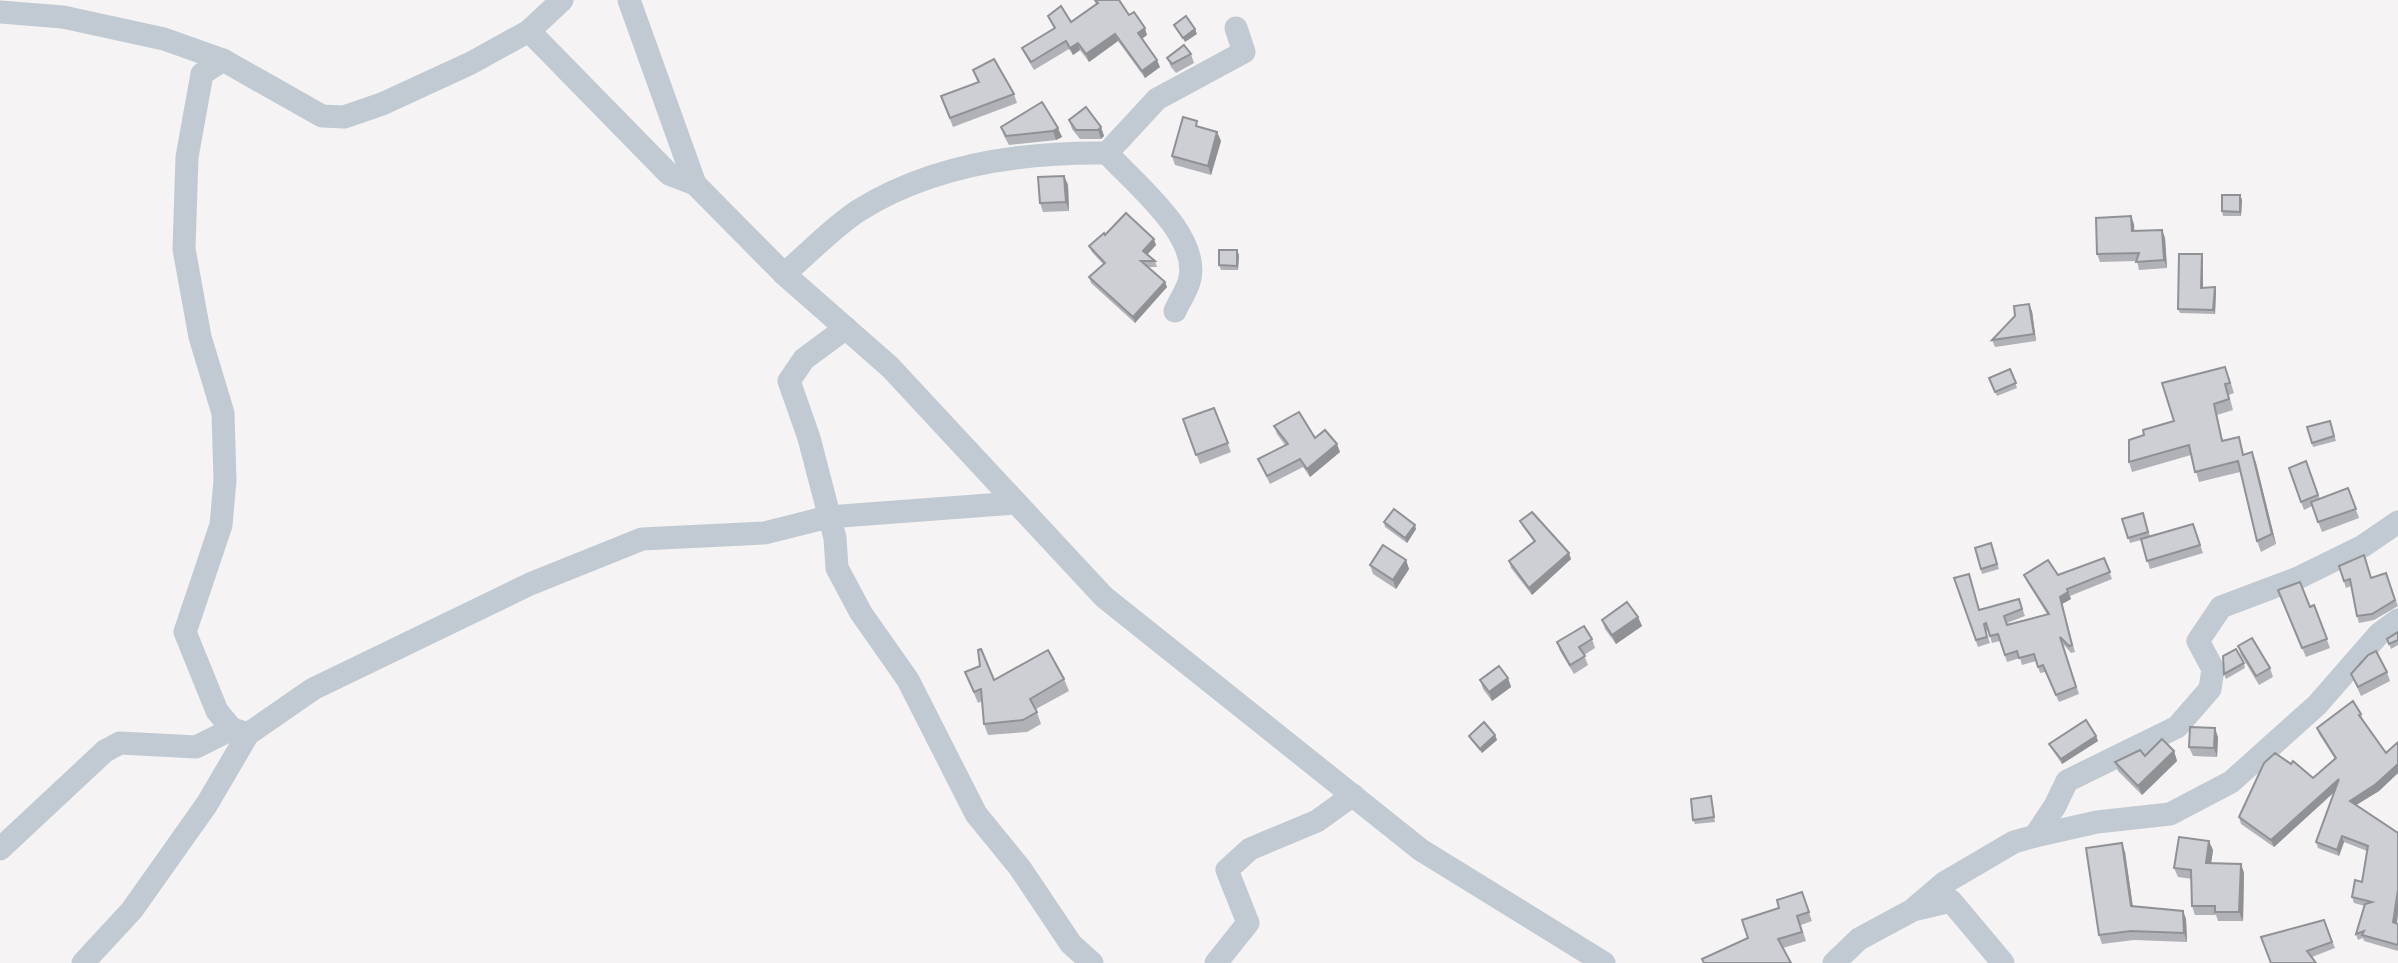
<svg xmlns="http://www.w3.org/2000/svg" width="2398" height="963" font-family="Commissioner,sans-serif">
  <rect width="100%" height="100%" fill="#f5f3f3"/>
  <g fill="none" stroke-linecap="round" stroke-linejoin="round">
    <!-- minor -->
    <g stroke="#c1cad2" stroke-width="23">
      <polyline points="629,0 695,184 784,274 890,367 1104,597 1421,850 1604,963"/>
      <polyline points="0,12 63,17 164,39 223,60 322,116 344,117 382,104 471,63 529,31 562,0"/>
      <polyline points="529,31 669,174 695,184"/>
      <polyline points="223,60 202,74 187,157 184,249 200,337 223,413 225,480 221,525 185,632 217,711 232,729"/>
      <path d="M1107,153C1134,183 1203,237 1189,282C1186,292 1179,302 1175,311"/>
      <path d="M784,274C808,254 832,228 858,211C931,165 1022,152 1107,153L1157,99L1244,52L1236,28"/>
      <polyline points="846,328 804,359 789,381 809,438 835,538 837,568 861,613 908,680 976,814 1020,868 1071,944 1092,963"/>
      <polyline points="2035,836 2097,822 2170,814 2231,782 2317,705 2379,634 2398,620"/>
      <polyline points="0,849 105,751 120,743 196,747 232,729 246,733"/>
      <polyline points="1917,909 1951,901 2003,963"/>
      <polyline points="83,963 132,910 207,804 248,734 313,689 530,584 642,539 764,533 828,517 1015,503"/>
      <polyline points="1216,963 1248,923 1227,870 1250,849 1317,821 1353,795"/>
      <polyline points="1834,963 1859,939 1911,911 1944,883 2014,842 2035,836 2055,806 2067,781 2177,727 2210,689 2213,669 2198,641 2221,607 2298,578 2363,546 2398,522"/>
    </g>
  </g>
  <!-- wall -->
  <g fill="#b0b2b7">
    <polygon points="1094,0 1119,0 1129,15 1147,35 1142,39 1160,67 1145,78 1118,41 1089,62 1080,50 1073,55 1069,49 1034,70 1025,55 1022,48 1054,28 1048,16 1071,22 1096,4"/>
    <polygon points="1191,54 1194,63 1176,73 1171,67 1167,58"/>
    <polygon points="973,70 1014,94 1017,103 953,127 941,96 978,83"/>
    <polygon points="1042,102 1062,137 1056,140 1009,145 1004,136 1001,127"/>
    <polygon points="1069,120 1101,127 1104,136 1101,139 1080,139 1072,129"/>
    <polygon points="1199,127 1217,132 1221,141 1211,175 1175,165 1172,156"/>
    <polygon points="1064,176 1068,185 1069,211 1043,212 1040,203"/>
    <polygon points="2240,195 2242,200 2241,216 2223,216 2222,211"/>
    <polygon points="2134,224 2134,231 2162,230 2165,238 2167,268 2139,270 2137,261 2100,262 2097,254"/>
    <polygon points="1105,235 1156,245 1147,255 1155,261 1157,267 1148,267 1167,287 1135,323 1091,283 1089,277 1103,264 1092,252 1089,246"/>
    <polygon points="2202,254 2203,259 2203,287 2216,291 2215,314 2180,313 2178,309"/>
    <polygon points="1239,255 1238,270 1221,270 1219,265"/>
    <polygon points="2032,311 2036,341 1995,347 1992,340"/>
    <polygon points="2010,369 2017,388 1997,396 1989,378"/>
    <polygon points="2229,377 2234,393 2229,395 2233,410 2217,415 2223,441 2239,437 2244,455 2252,452 2256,463 2276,544 2261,552 2257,541 2240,472 2199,482 2191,455 2132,472 2129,462 2144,435 2174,421"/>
    <polygon points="1214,408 1231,452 1200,464 1183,419"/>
    <polygon points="2330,421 2336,441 2313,447 2307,427"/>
    <polygon points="1274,426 1315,438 1340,452 1310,477 1303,467 1270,484 1258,459 1285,445 1277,434"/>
    <polygon points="2306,461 2320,499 2348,488 2359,518 2322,532 2312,506 2304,510 2289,468"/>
    <polygon points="2143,513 2150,536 2193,524 2203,553 2150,569 2141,540 2130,543 2122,519"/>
    <polygon points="1520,521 1571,559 1532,595 1511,568 1509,561 1534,542 1523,527"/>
    <polygon points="1384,522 1416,529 1407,543 1385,527"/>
    <polygon points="1991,543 1999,569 1982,574 1975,548"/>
    <polygon points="2104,558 2112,579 2070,596 2071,599 2062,604 2075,652 2071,653 2063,644 2079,694 2059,702 2045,672 2040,673 2036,661 2022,665 2020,658 2007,662 2000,641 1992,643 1988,630 1986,631 1990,643 1978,647 1954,578 1980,610 2019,599 2025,616 2007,623 2007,624 2047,614 2027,582 2024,575 2058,575"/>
    <polygon points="1406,560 1409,569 1396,589 1373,574 1370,565"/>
    <polygon points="2339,566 2372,578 2386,573 2398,606 2374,620 2359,623 2357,616 2351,586 2346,588"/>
    <polygon points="2281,599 2310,607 2314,605 2330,648 2306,657"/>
    <polygon points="1638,617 1642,626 1616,644 1605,629 1602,620"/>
    <polygon points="2398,632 2398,645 2391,649 2387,639"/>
    <polygon points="1592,639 1595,648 1584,655 1588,665 1574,674 1560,651 1557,642"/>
    <polygon points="2238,646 2270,668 2273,677 2259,685 2241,655"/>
    <polygon points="2244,663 2245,668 2226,679 2224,674"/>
    <polygon points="965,672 994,680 1064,679 1069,691 1036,709 1041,724 1027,732 988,735 984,724 982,701 978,703"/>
    <polygon points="2387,672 2390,681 2361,696 2351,674"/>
    <polygon points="1508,678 1511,687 1492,701 1483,689 1480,680"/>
    <polygon points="2361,714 2363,720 2386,753 2398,742 2398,773 2379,791 2356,805 2398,833 2398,913 2397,923 2398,924 2398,951 2364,941 2363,938 2358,940 2356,934 2365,906 2354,903 2352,897 2362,882 2367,851 2344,842 2339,856 2318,848 2316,842 2334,792 2274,847 2241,824 2239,817 2291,764 2313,778 2335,759 2319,734 2317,728"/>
    <polygon points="1495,735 1497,740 1482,753 1471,740 1469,736"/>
    <polygon points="2096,736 2098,741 2062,764 2051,748 2049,744"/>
    <polygon points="2218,737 2217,757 2193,756 2189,747"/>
    <polygon points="2174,751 2177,761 2142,795 2118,771 2115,762 2145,756"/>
    <polygon points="1712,801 1715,822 1695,824 1693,820"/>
    <polygon points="2213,850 2211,863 2241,864 2244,873 2243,921 2218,921 2216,915 2195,915 2192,906 2192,879 2178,877 2174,868"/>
    <polygon points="2125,852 2133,907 2183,911 2186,919 2187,942 2134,940 2102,944 2099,935"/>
    <polygon points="1802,892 1812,921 1801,925 1806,941 1783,948 1748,938 1779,908"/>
    <polygon points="2324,920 2335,948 2312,957 2271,963"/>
  </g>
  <!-- shaded-wall -->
  <g fill="#909195">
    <polygon points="1145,28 1147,35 1140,40 1138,33"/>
    <polygon points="1195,29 1197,34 1185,42 1183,38"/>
    <polygon points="1115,34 1118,41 1089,62 1086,54"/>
    <polygon points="1078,43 1080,50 1073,55 1070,48"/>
    <polygon points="1157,60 1160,67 1145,78 1142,71"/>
    <polygon points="1101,127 1104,136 1101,139 1098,130"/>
    <polygon points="1058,128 1062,137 1056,140 1053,131"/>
    <polygon points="1217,132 1221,141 1211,175 1208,166"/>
    <polygon points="1064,176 1068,185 1069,211 1066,202"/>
    <polygon points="2240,195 2242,200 2241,216 2240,212"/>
    <polygon points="2131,216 2134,224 2135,239 2132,231"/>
    <polygon points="2162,230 2165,238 2167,268 2164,260"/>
    <polygon points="1154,239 1156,245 1145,257 1143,251"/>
    <polygon points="1237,250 1239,255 1238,270 1237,266"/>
    <polygon points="2202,254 2203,259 2203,292 2201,288"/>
    <polygon points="1165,282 1167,287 1135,323 1133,317"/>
    <polygon points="2215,287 2216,291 2215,314 2213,310"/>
    <polygon points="2029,304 2032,311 2036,341 2034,334"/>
    <polygon points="1337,444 1340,452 1310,477 1307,469"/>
    <polygon points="2252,452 2256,463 2276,544 2272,534"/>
    <polygon points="1415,525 1416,529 1407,543 1405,538"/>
    <polygon points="1569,553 1571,559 1532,595 1529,588"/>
    <polygon points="1406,560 1409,569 1396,589 1393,580"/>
    <polygon points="2068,592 2071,599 2062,604 2075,652 2060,597"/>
    <polygon points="1638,617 1642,626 1616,644 1612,635"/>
    <polygon points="1508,678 1511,687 1492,701 1489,692"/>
    <polygon points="2215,728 2218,737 2217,757 2214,748"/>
    <polygon points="1495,735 1497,740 1482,753 1480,749"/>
    <polygon points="2096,736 2098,741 2062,764 2061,759"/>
    <polygon points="2174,751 2177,761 2142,795 2138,786"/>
    <polygon points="2398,764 2398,773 2379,791 2353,807 2350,801"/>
    <polygon points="2339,779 2341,786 2274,847 2271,840"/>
    <polygon points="2342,836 2344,842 2339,856 2337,850"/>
    <polygon points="2209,841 2213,850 2210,872 2206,863"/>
    <polygon points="2122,843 2125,852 2134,915 2131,906"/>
    <polygon points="2241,864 2244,873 2243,921 2239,912"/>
    <polygon points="2398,890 2398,913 2396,929 2393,922"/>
    <polygon points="2183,911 2186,919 2187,942 2184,933"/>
  </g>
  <!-- building -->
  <g fill="#cdcfd5" stroke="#909195" stroke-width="2">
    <polygon points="1095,0 1119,0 1129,15 1134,12 1145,28 1138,33 1157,60 1142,71 1115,34 1086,54 1078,43 1070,48 1066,41 1031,62 1022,48 1055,28 1048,16 1061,6 1071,22 1098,3"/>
    <polygon points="1186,16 1195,29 1183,38 1174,25"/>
    <polygon points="1184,45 1191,54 1172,64 1167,58"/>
    <polygon points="994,59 1014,94 950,118 941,96 979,82 973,70"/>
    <polygon points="1042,102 1058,128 1053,131 1006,136 1001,127"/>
    <polygon points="1086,107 1101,127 1098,130 1076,130 1069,120"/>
    <polygon points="1183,117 1197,121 1196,126 1217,132 1208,166 1172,156"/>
    <polygon points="1064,176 1066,202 1040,203 1038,177"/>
    <polygon points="2222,195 2240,195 2240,212 2222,211"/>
    <polygon points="1126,213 1154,239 1143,251 1155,261 1141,261 1165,282 1133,317 1089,277 1105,263 1089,246 1104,233 1105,235"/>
    <polygon points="2131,216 2132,231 2162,230 2164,260 2136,262 2139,253 2097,254 2096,218"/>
    <polygon points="1219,250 1237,250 1237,266 1219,265"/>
    <polygon points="2179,254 2202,254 2201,288 2215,287 2213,310 2178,309"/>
    <polygon points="2029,304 2034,334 1992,340 2015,316 2014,306"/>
    <polygon points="2225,367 2230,383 2225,384 2229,399 2214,404 2222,441 2239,437 2243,455 2252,452 2272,534 2257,541 2238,461 2195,472 2189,445 2129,462 2129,440 2144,435 2143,430 2174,421 2162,383"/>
    <polygon points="2010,369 2016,383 1995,392 1989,378"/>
    <polygon points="1214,408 1228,443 1196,455 1183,419"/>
    <polygon points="1299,412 1315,438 1325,430 1337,444 1307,469 1300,459 1267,476 1258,459 1288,444 1274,426"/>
    <polygon points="2330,421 2334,436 2312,443 2307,427"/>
    <polygon points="2306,461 2318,495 2301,502 2289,468"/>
    <polygon points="2348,488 2356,509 2318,522 2311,502"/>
    <polygon points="1394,509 1415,525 1405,538 1384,522"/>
    <polygon points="1532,512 1569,553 1529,588 1509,561 1535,541 1520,521"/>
    <polygon points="2143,513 2148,532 2128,538 2122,519"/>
    <polygon points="2193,524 2200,545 2147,561 2141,539"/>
    <polygon points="1991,543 1997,564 1981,569 1975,548"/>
    <polygon points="1383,545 1406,560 1393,580 1370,565"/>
    <polygon points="2364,555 2371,578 2386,573 2395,600 2372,614 2357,616 2350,579 2344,581 2339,566"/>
    <polygon points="2104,558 2110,572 2067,589 2068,592 2060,597 2072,645 2069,646 2060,637 2076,687 2056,695 2043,665 2038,667 2034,654 2019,658 2017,651 2005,655 1998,634 1990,636 1986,623 1984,624 1987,637 1976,640 1954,578 1969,574 1979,610 2019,599 2022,609 2004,616 2007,625 2049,614 2024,575 2048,560 2058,575"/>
    <polygon points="2300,582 2310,607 2314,605 2327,639 2302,648 2278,590"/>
    <polygon points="1627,602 1638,617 1612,635 1602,620"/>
    <polygon points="1584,626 1592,639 1579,647 1585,656 1570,665 1557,642"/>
    <polygon points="2398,632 2398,640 2389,644 2387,639"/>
    <polygon points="2252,638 2270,668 2256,676 2238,646"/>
    <polygon points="981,649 994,680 1048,650 1064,679 1030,699 1037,712 1023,720 984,724 981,689 974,692 965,672 980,666 978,650"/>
    <polygon points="2236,649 2244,663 2224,674 2223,656"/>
    <polygon points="2376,651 2387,672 2358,687 2351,674 2368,655"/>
    <polygon points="1499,666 1508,678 1489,692 1480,680"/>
    <polygon points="2353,701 2361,714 2359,715 2386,753 2398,742 2398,764 2376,784 2350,801 2398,833 2398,890 2393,922 2398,924 2398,945 2362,935 2364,931 2356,934 2365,904 2372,902 2352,897 2355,880 2362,882 2368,846 2342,836 2337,850 2316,842 2339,779 2271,840 2239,817 2264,763 2275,753 2291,764 2293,761 2313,778 2336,758 2317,728"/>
    <polygon points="2086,720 2096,736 2061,759 2049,744"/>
    <polygon points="1484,722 1495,735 1480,749 1469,736"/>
    <polygon points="2190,727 2215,728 2214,748 2189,747"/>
    <polygon points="2162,739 2174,751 2138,786 2115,762 2140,750 2145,756"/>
    <polygon points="1711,796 1714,817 1693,820 1691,799"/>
    <polygon points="2179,837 2209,841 2206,863 2241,864 2239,912 2215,912 2215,906 2192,906 2191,870 2174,868"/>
    <polygon points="2122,843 2131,906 2183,911 2184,933 2131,931 2099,935 2086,848"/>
    <polygon points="1802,892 1809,912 1797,916 1802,932 1778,939 1791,963 1704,963 1702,959 1748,938 1742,920 1779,908 1777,900"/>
    <polygon points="2324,920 2332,942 2307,951 2316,963 2271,963 2261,937"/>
  </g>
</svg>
